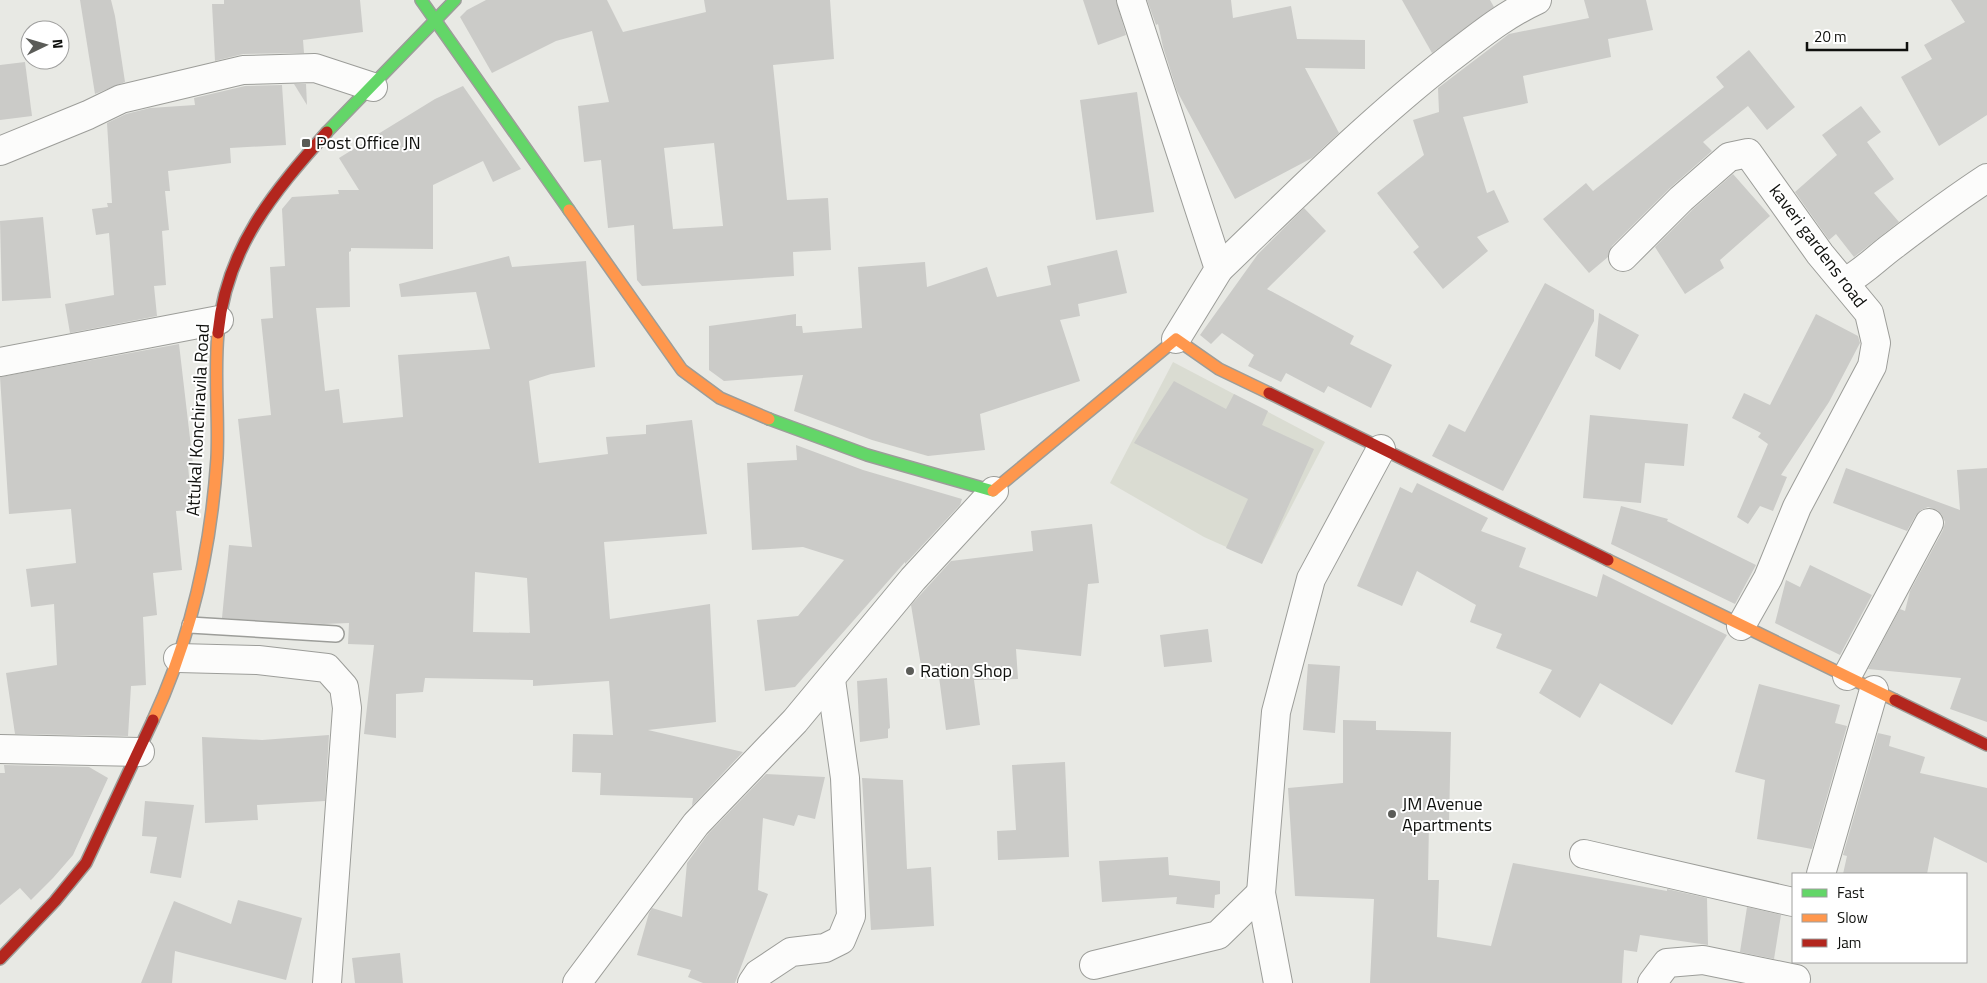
<svg xmlns="http://www.w3.org/2000/svg" width="1987" height="983" font-family="'Titillium Web',sans-serif">
  <rect width="100%" height="100%" fill="#e8e9e4"/>
  <!-- built -->
  <polygon fill="#dadcd2" points="1173,362 1325,442 1262,563 1204,537 1110,483"/>
  <!-- building -->
  <g fill="#cbcbc8" fill-rule="evenodd">
    <polygon points="80,0 111,0 115,16 125,82 95,94"/>
    <polygon points="224,0 360,0 363,32 303,40 304,53 243,54 215,61 212,4 224,4"/>
    <path d="M486,0H607L623,32L706,12L704,0H830L834,59L773,65L787,200L828,198L831,250L793,252L794,276L642,286L637,280L634,225L608,228L601,160L584,162L578,106L609,102L592,31L556,41L492,73L460,17L467,10ZM714,143L723,226L673,229L664,148Z"/>
    <polygon points="1083,0 1116,0 1126,35 1098,45"/>
    <polygon points="1147,0 1231,0 1233,18 1291,6 1297,39 1365,40 1365,69 1305,68 1339,133 1312,158 1235,199 1177,91 1163,47 1158,24 1156,25"/>
    <polygon points="1402,0 1490,0 1494,7 1432,53"/>
    <polygon points="1584,0 1646,0 1653,30 1608,39 1611,57 1523,76 1528,103 1463,117 1487,193 1494,190 1509,222 1477,237 1488,251 1443,289 1413,252 1419,247 1377,193 1424,155 1413,120 1439,112 1438,88 1509,34 1589,18"/>
    <polygon points="1951,0 1987,0 1987,115 1939,146 1901,77 1932,59 1924,45 1965,22"/>
    <polygon points="1749,50 1795,107 1767,130 1748,106 1703,142 1712,151 1670,188 1612,246 1608,257 1589,273 1543,219 1586,183 1593,191 1724,87 1716,77"/>
    <polygon points="25,62 32,116 0,120 0,65"/>
    <polygon points="294,84 306,84 307,105"/>
    <polygon points="282,85 286,145 230,148 231,163 168,171 170,191 165,191 169,230 162,231 166,285 154,286 157,316 70,333 65,304 114,295 109,233 96,235 92,209 108,207 107,203 112,203 107,123 126,114 150,108 195,105 194,98 245,86"/>
    <path d="M463,86L521,169L493,182L483,161L433,185V249L351,248V251L349,252L350,307L316,308L325,391L339,389L343,423L403,417L398,355L490,349L476,292L401,297L399,284L509,256L512,267L586,261L595,367L551,374L529,381L539,463L608,454L606,437L646,434V425L692,420L707,534L604,542L610,619L710,604L716,722L648,730L743,752L692,806L693,798L600,795L601,773L572,772L573,734L613,735L609,681L533,686V680L425,678L423,692L396,694V738L364,734L374,645L348,644L349,623L324,624L222,618L229,545L252,547L238,419L271,415L261,319L273,318L270,267L285,266L282,209L292,197L339,194L338,190H359L339,158L435,99ZM475,572L527,578L530,633L473,632Z"/>
    <polygon points="1137,92 1154,212 1096,220 1080,100"/>
    <polygon points="1861,106 1881,132 1867,142 1894,179 1874,193 1899,222 1854,257 1836,234 1829,240 1795,192 1837,155 1822,135"/>
    <polygon points="1733,174 1770,216 1720,260 1724,268 1685,294 1655,247 1692,210"/>
    <polygon points="1304,208 1326,231 1267,289 1354,336 1350,344 1392,365 1371,408 1328,386 1324,393 1286,373 1281,382 1248,366 1254,355 1222,333 1211,344 1200,335 1258,254"/>
    <polygon points="43,217 51,298 2,301 0,221"/>
    <polygon points="1117,250 1127,293 1078,304 1080,316 1060,320 1080,381 980,414 985,450 928,456 872,440 794,411 803,375 724,381 709,370 709,326 796,314 796,326 802,326 803,333 862,328 858,267 925,262 927,287 987,267 997,297 1051,285 1047,266"/>
    <polygon points="1545,283 1594,310 1594,321 1503,491 1432,456 1449,424 1465,432"/>
    <polygon points="1599,313 1639,335 1620,370 1595,356"/>
    <polygon points="1816,314 1858,336 1860,343 1829,402 1781,475 1787,477 1773,511 1760,506 1748,524 1737,517 1768,444 1758,437 1761,433 1732,418 1744,393 1770,405"/>
    <polygon points="179,344 193,464 188,465 192,510 176,511 182,570 153,573 157,615 143,617 146,685 131,686 128,736 15,734 6,673 57,665 54,604 31,607 26,569 76,563 71,509 9,514 0,377"/>
    <polygon points="1174,381 1226,409 1234,394 1268,411 1262,425 1314,449 1262,564 1226,548 1248,499 1134,443"/>
    <polygon points="1590,415 1688,424 1684,466 1645,463 1641,503 1583,498"/>
    <polygon points="796,445 863,470 962,499 960,505 905,564 905,562 795,687 765,691 757,620 798,616 844,560 803,547 752,550 747,463 797,460"/>
    <polygon points="1846,468 1960,510 1957,470 1987,468 1987,722 1950,709 1961,678 1868,669 1900,609 1905,611 1910,591 1943,530 1945,522 1942,515 1937,510 1928,507 1921,510 1916,515 1907,531 1833,503"/>
    <polygon points="1417,483 1488,518 1481,531 1526,548 1519,567 1597,597 1603,574 1727,635 1672,725 1600,683 1580,718 1539,693 1552,670 1496,648 1502,634 1470,622 1476,605 1417,571 1402,606 1357,586 1400,487 1412,493"/>
    <polygon points="1621,506 1668,519 1667,521 1756,565 1735,604 1611,544"/>
    <polygon points="1092,524 1099,583 1088,584 1081,656 1016,649 1018,679 974,680 980,725 946,730 939,677 923,678 911,605 951,561 1033,551 1031,531"/>
    <polygon points="1810,565 1872,595 1840,655 1775,623 1786,580 1800,587"/>
    <polygon points="1208,629 1212,662 1164,667 1160,635"/>
    <polygon points="1308,664 1340,666 1335,733 1303,730"/>
    <polygon points="887,678 890,728 888,729 888,738 860,742 857,681"/>
    <polygon points="1759,684 1840,705 1835,723 1847,726 1812,849 1757,839 1765,780 1735,772"/>
    <polygon points="1343,720 1376,721 1376,730 1451,732 1449,823 1429,822 1428,880 1439,880 1437,937 1491,946 1513,863 1667,891 1667,889 1707,898 1708,945 1640,935 1637,952 1624,950 1622,983 1370,983 1374,899 1295,896 1288,788 1343,783"/>
    <polygon points="1878,733 1891,736 1889,746 1925,757 1920,773 1987,788 1987,863 1934,837 1927,874 1843,874 1847,856 1843,855"/>
    <polygon points="329,735 325,801 257,805 258,820 205,823 202,737 262,740"/>
    <polygon points="1065,762 1069,857 998,860 997,831 1016,830 1012,765"/>
    <polygon points="4,765 89,767 108,778 73,855 53,878 31,900 20,888 0,905 0,773 5,773"/>
    <polygon points="766,774 825,777 815,819 798,815 794,826 763,818 758,890 768,894 735,983 703,983 688,977 691,970 637,955 649,913 652,908 682,917 687,863 708,834"/>
    <polygon points="862,778 903,780 907,869 931,867 934,926 871,930"/>
    <polygon points="145,801 194,805 181,878 150,873 157,837 142,836"/>
    <polygon points="1168,857 1169,875 1220,881 1220,894 1215,895 1214,908 1176,904 1177,897 1102,902 1099,861"/>
    <polygon points="238,900 302,918 286,980 175,951 172,983 141,983 174,901 231,924"/>
    <polygon points="1747,907 1781,915 1774,959 1740,952"/>
    <polygon points="400,953 403,983 355,983 352,958"/>
  </g>
  <g fill="none" stroke-linecap="round" stroke-linejoin="round">
    <defs>
      <polyline id="lane" points="190,625 336,634"/>
      <g id="street">
        <polyline points="1131,0 1219,269 1176,339"/>
        <polyline points="0,151 88,115 121,99 243,70 315,68 373,87"/>
        <polyline points="1623,257 1681,199 1729,157 1748,153 1820,254 1869,313 1876,343 1872,366 1797,507 1768,578 1741,626"/>
        <path d="M1219,269C1294,197 1367,123 1449,59C1478,37 1504,15 1537,0"/>
        <path d="M1845,282C1866,270 1875,259 1894,245C1924,222 1955,199 1987,178"/>
        <polyline points="0,362 219,320"/>
        <polyline points="178,658 258,660 327,668 344,687 347,708 327,983"/>
        <polyline points="1847,676 1929,523"/>
        <polyline points="0,749 140,752"/>
        <polyline points="1584,854 1793,902"/>
        <polyline points="1821,874 1874,690"/>
        <polyline points="1094,965 1218,935 1261,893"/>
        <polyline points="577,983 696,824 795,721 913,579 994,491"/>
        <polyline points="752,983 758,974 791,952 825,948 841,940 851,916 845,778 831,680"/>
        <polyline points="1278,983 1261,893 1276,712 1311,579 1381,449"/>
        <polyline points="1652,983 1667,963 1703,960 1796,979"/>
      </g>
      <g id="fast">
        <polyline points="421,0 569,210"/>
        <polyline points="327,132 455,0"/>
        <polyline points="769,419 867,455 993,491"/>
      </g>
      <g id="slow">
        <polyline points="569,210 682,370 720,398 769,419"/>
        <polyline points="993,491 1176,339 1219,369 1269,393"/>
        <polyline points="1608,560 1895,700"/>
        <path d="M153,720C191,638 211,549 217,458C219,416 214,375 218,333"/>
      </g>
      <g id="jam">
        <path d="M218,333C226,248 273,193 327,132"/>
        <polyline points="1269,393 1608,560"/>
        <polyline points="1895,700 1987,745"/>
        <polyline points="0,959 55,901 86,863 153,720"/>
      </g>
    </defs>
    <!-- lane casing -->
    <use href="#lane" stroke="#9c9d99" stroke-width="18"/>
    <!-- street casing -->
    <use href="#street" stroke="#9c9d99" stroke-width="30"/>
    <!-- fast casing -->
    <use href="#fast" stroke="#9c9d99" stroke-width="14"/>
    <!-- slow casing -->
    <use href="#slow" stroke="#9c9d99" stroke-width="14"/>
    <!-- jam casing -->
    <use href="#jam" stroke="#9c9d99" stroke-width="14"/>
    <!-- lane -->
    <use href="#lane" stroke="#fcfcfb" stroke-width="15"/>
    <!-- street -->
    <use href="#street" stroke="#fcfcfb" stroke-width="28"/>
    <!-- fast -->
    <use href="#fast" stroke="#63d668" stroke-width="11"/>
    <!-- slow -->
    <use href="#slow" stroke="#ff974d" stroke-width="11"/>
    <!-- jam -->
    <use href="#jam" stroke="#b3261e" stroke-width="11"/>
  </g>
  <!-- markers -->
  <g fill="#5b5c58" stroke="#fff" stroke-width="2">
    <rect x="301" y="138" width="10" height="10" rx="2.5"/>
    <circle cx="910" cy="671" r="5"/>
    <circle cx="1392" cy="814" r="5"/>
  </g>
  <g text-anchor="middle" stroke-width="4" stroke-linejoin="round" paint-order="stroke">
    <!-- poi labels -->
    <g font-size="18" fill="#0f100d" stroke="#fff" text-anchor="start">
      <text x="316" y="149">Post Office JN</text>
      <text x="920" y="677">Ration Shop</text>
      <text x="1402" y="810">JM Avenue<tspan x="1402" dy="21">Apartments</tspan></text>
    </g>
    <!-- street labels -->
    <g font-size="18" fill="#0f100d" stroke="#fff">
      <text transform="translate(1818 246) rotate(53)" y="6">kaveri gardens road</text>
      <text transform="translate(198 420) rotate(-87)" y="6">Attukal Konchiravila Road</text>
    </g>
  </g>
  <!-- legend -->
  <rect x="1792" y="873" width="175" height="90" fill="#ffffff" stroke="#9f9f9e"/>
  <rect x="1802" y="889" width="25" height="8" fill="#63d668" stroke="#9f9f9e"/>
  <text x="1837" y="898" font-size="15" fill="#0f100d">Fast</text>
  <rect x="1802" y="914" width="25" height="8" fill="#ff974d" stroke="#9f9f9e"/>
  <text x="1837" y="923" font-size="15" fill="#0f100d">Slow</text>
  <rect x="1802" y="939" width="25" height="8" fill="#b3261e" stroke="#9f9f9e"/>
  <text x="1837" y="948" font-size="15" fill="#0f100d">Jam</text>
  <!-- north arrow -->
  <g transform="translate(45 45) rotate(85)"><circle r="24" fill="#ffffff" stroke="#9f9f9e"/>
  <path d="M0-4L9 19L0 12L-9 19Z" fill="#5b5c58"/>
  <text y="-8" font-size="14" font-weight="bold" text-anchor="middle" fill="#0f100d">N</text>
  </g>
  <!-- scale -->
  <path d="M1807 42v8h100v-8" fill="none" stroke="#0f100d" stroke-width="2.5"/>
  <text x="1814" y="42" font-size="15" fill="#0f100d" stroke="#ffffff" stroke-width="4" paint-order="stroke">20 m</text>
</svg>
